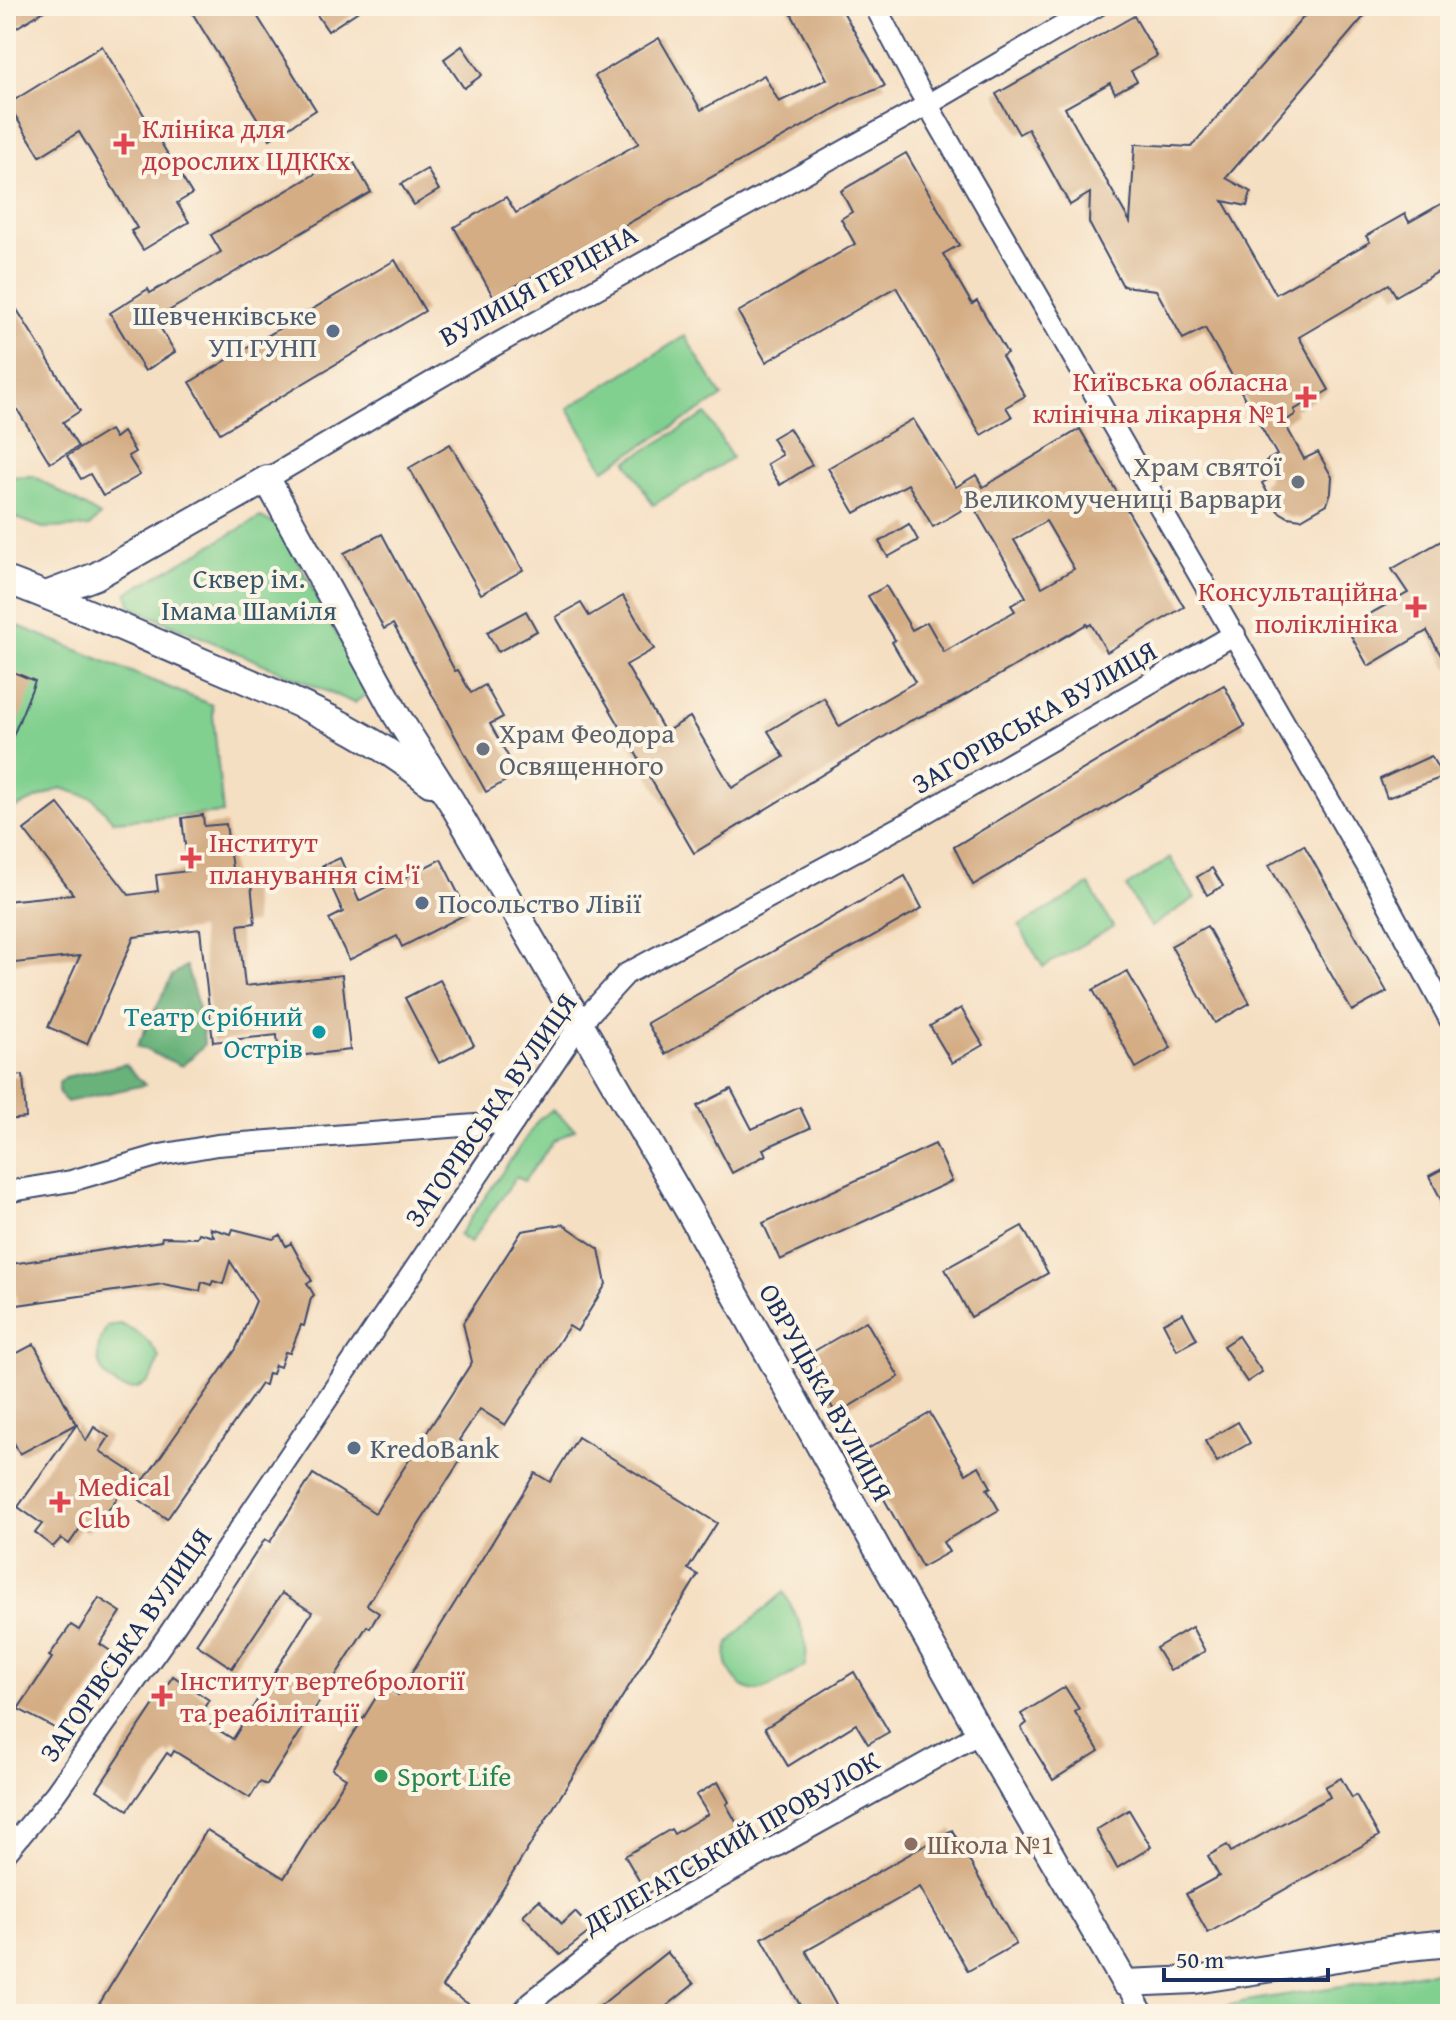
<svg xmlns="http://www.w3.org/2000/svg" width="1456" height="2020" font-family="'Gentium Book Plus',serif">
  <rect width="100%" height="100%" fill="#fcf5e5"/>
  <filter id="ink" filterUnits="userSpaceOnUse"><feTurbulence type="fractalNoise" baseFrequency=".0125" numOctaves="2"/><feDisplacementMap in="SourceGraphic" scale="16" xChannelSelector="R" yChannelSelector="G"/><feConvolveMatrix kernelMatrix="1 2 1 2 8 2 1 2 1" color-interpolation-filters="sRGB"/></filter>
  <filter id="wash" filterUnits="userSpaceOnUse"><feTurbulence type="fractalNoise" baseFrequency=".006" numOctaves="4" result="noise"/><feDisplacementMap in="SourceGraphic" scale="32" xChannelSelector="R" yChannelSelector="G"/><feGaussianBlur stdDeviation="1.8" result="paint"/><feColorMatrix in="noise" values="0 0 0 0 0 0 0 0 0 0 0 0 0 0 0 0 0 1.4 0 .05"/><feComposite in="paint" operator="in"/></filter>
  <g filter="url(#wash)">
    <rect width="100%" height="100%" fill="#f5dfc2"/>
    <!-- green -->
    <g fill="#82d090" stroke="#4e8077" stroke-width="2">
      <polygon points="685,336 722,397 604,469 568,408"/>
      <polygon points="706,414 732,458 653,505 627,461"/>
      <polygon points="34,476 100,516 89,527 43,528 6,514 6,477"/>
      <polygon points="261,517 280,527 368,693 354,703 131,607 127,593"/>
      <polygon points="6,621 212,705 223,813 113,821 93,798 61,788 6,812"/>
      <polygon points="1170,858 1195,898 1151,927 1126,887"/>
      <polygon points="1089,885 1113,927 1043,967 1019,926"/>
      <polygon points="552,1110 575,1129 553,1142 524,1181 516,1177 470,1243 459,1235 539,1119"/>
      <path d="M120,1324C139,1331 149,1340 159,1357C156,1367 153,1380 144,1385C123,1397 100,1379 98,1357C97,1346 102,1336 107,1326Z"/>
      <path d="M784,1592C796,1616 811,1639 805,1666C791,1674 776,1685 761,1690C741,1696 718,1664 729,1644C737,1630 771,1604 784,1592Z"/>
      <polygon points="1450,1969 1450,2014 1199,2014 1246,2001"/>
    </g>
    <!-- forest -->
    <g fill="#69b27a" stroke="#42706c" stroke-width="2">
      <polygon points="186,966 202,1019 204,1045 182,1066 137,1046 172,976"/>
      <polygon points="125,1064 145,1085 67,1102 59,1094 59,1083 65,1077"/>
    </g>
    <g id="blocks">
      <!-- building -->
      <g fill="#d4ad85" fill-rule="evenodd">
        <polygon points="6,6 52,6 6,34"/>
        <polygon points="188,6 251,6 316,110 270,139"/>
        <polygon points="311,6 366,6 328,31"/>
        <polygon points="787,6 840,6 885,86 852,99 494,298 454,227 506,197 516,213 639,143 595,76 659,38 701,110 764,75 779,102 827,79"/>
        <polygon points="1313,6 1373,6 1226,178 1251,192 1247,206 1223,201 1276,294 1370,242 1366,236 1405,214 1409,222 1450,199 1450,265 1396,296 1389,284 1299,337 1329,390 1294,410 1296,414 1284,422 1304,459 1318,452 1332,477 1331,492 1327,504 1301,519 1288,517 1278,511 1262,483 1267,480 1270,468 1266,461 1277,455 1205,328 1183,339 1156,290 1123,286 1089,223 1090,193 1070,205 1028,129 1019,134 996,94 1134,16 1157,56 1131,71 1137,81 1115,93 1110,83 1065,108 1130,222 1135,144 1191,147"/>
        <polygon points="102,46 192,194 177,203 189,222 143,250 131,231 137,228 79,132 40,156 8,104"/>
        <polygon points="462,46 482,75 464,88 444,59"/>
        <polygon points="906,153 959,245 943,254 972,304 977,301 1007,353 1002,356 1025,396 1006,407 1012,417 981,435 896,287 766,362 738,312 855,244 841,219 852,212 841,191"/>
        <polygon points="349,154 371,192 155,319 175,352 145,371 110,313 148,289 150,293 221,252 211,235"/>
        <polygon points="427,169 439,190 414,205 401,184"/>
        <polygon points="395,260 425,311 220,433 190,382"/>
        <polygon points="6,292 80,411 63,422 78,447 50,463 6,391"/>
        <path d="M913,419L956,487L976,475L983,487L1080,429L1184,607L1107,652L1091,624L1088,626L1087,624L951,703L910,721L694,853L556,617L581,603L589,616L623,596L654,649L626,665L665,732L690,717L732,788L784,757L768,731L824,698L839,726L915,682L892,642L895,640L868,596L886,586L912,630L927,622L944,652L1015,611L1011,605L1026,597L972,504L933,527L908,484L855,513L828,468ZM1046,521L1074,569L1042,587L1014,540Z"/>
        <polygon points="789,428 812,465 780,485 767,464 782,455 772,438"/>
        <polygon points="110,430 115,438 123,432 135,452 128,456 140,475 103,496 90,474 81,479 67,456"/>
        <polygon points="450,444 523,570 481,594 409,468"/>
        <polygon points="909,524 918,540 888,557 879,542"/>
        <polygon points="382,534 455,671 458,670 471,693 485,685 503,717 490,724 518,774 486,792 393,624 384,629 344,553"/>
        <polygon points="1450,536 1450,671 1427,631 1368,666 1346,627 1408,593 1392,569"/>
        <polygon points="526,611 537,631 498,652 487,632"/>
        <polygon points="6,669 35,681 7,751 6,751"/>
        <polygon points="1224,685 1245,726 973,885 954,847"/>
        <polygon points="1431,756 1443,777 1387,798 1380,779"/>
        <polygon points="58,804 129,895 158,891 156,875 188,871 182,818 203,815 204,826 226,824 233,876 250,874 255,923 238,925 245,986 342,975 350,1050 279,1058 277,1035 213,1042 200,929 134,937 87,1044 48,1027 80,956 6,964 6,901 73,894 24,830"/>
        <polygon points="1304,845 1387,992 1352,1011 1269,865"/>
        <polygon points="340,858 359,901 441,859 468,913 402,947 397,936 349,960 329,919 343,912 322,866"/>
        <polygon points="1212,868 1223,886 1207,895 1197,877"/>
        <polygon points="905,876 922,908 665,1054 647,1023"/>
        <polygon points="1207,926 1250,1003 1215,1023 1171,946"/>
        <polygon points="1127,971 1171,1048 1136,1068 1093,990"/>
        <polygon points="440,980 474,1045 439,1063 405,998"/>
        <polygon points="961,1008 983,1045 952,1063 930,1026"/>
        <polygon points="23,1075 26,1118 6,1120 6,1077"/>
        <polygon points="731,1089 752,1129 800,1107 810,1128 763,1149 766,1155 732,1173 697,1106"/>
        <polygon points="935,1144 952,1181 780,1260 763,1223"/>
        <polygon points="1450,1165 1450,1217 1429,1176"/>
        <polygon points="563,1224 599,1249 606,1284 577,1331 569,1326 505,1425 480,1409 459,1440 469,1447 367,1605 379,1613 370,1628 367,1626 267,1785 260,1782 250,1798 174,1751 171,1756 167,1753 128,1810 97,1790 173,1676 209,1700 198,1717 233,1739 312,1612 282,1593 232,1668 196,1644 265,1539 270,1542 313,1474 375,1513 472,1362 463,1323 522,1231"/>
        <polygon points="1022,1226 1048,1273 971,1317 945,1269"/>
        <polygon points="210,1228 231,1234 233,1229 273,1239 280,1235 286,1246 291,1243 312,1281 307,1283 314,1295 311,1298 304,1326 301,1325 290,1353 285,1352 280,1367 275,1365 272,1374 268,1373 265,1385 261,1384 167,1519 124,1489 102,1518 100,1517 88,1532 81,1527 69,1544 61,1538 53,1547 35,1533 42,1524 18,1507 77,1424 86,1441 94,1427 109,1437 100,1451 144,1480 236,1349 256,1301 230,1261 223,1284 213,1281 211,1285 202,1282 200,1291 163,1284 17,1305 11,1264 161,1241 162,1237 197,1238 199,1233 214,1237"/>
        <polygon points="1183,1313 1197,1339 1177,1350 1163,1323"/>
        <polygon points="866,1321 899,1377 836,1414 804,1357"/>
        <polygon points="1238,1336 1262,1372 1247,1382 1223,1346"/>
        <polygon points="34,1344 76,1424 20,1454 6,1428 6,1359"/>
        <polygon points="930,1413 966,1474 979,1466 991,1487 987,1489 999,1510 943,1542 949,1552 922,1567 859,1454"/>
        <polygon points="1238,1422 1250,1443 1217,1462 1205,1441"/>
        <polygon points="578,1437 717,1523 688,1569 698,1575 442,1987 484,2014 93,2014 207,1830 284,1878 346,1778 332,1769 383,1686 398,1695 535,1473 550,1482"/>
        <polygon points="99,1598 121,1612 100,1644 115,1654 62,1732 18,1709 52,1658 49,1656 71,1625 79,1630"/>
        <polygon points="1192,1627 1205,1651 1170,1671 1156,1648"/>
        <polygon points="854,1672 889,1732 868,1744 856,1724 788,1766 765,1728"/>
        <polygon points="1065,1687 1079,1709 1075,1712 1099,1751 1053,1780 1021,1728 1027,1723 1021,1714"/>
        <polygon points="1341,1778 1352,1798 1356,1795 1379,1836 1208,1933 1186,1894 1219,1876 1208,1856 1227,1845 1231,1852 1330,1797 1325,1787"/>
        <polygon points="718,1782 729,1802 726,1804 744,1836 647,1894 625,1856 671,1829 674,1834 708,1814 696,1795"/>
        <polygon points="1129,1810 1151,1847 1117,1868 1096,1830"/>
        <polygon points="952,1830 1016,1944 968,1971 920,1887 806,1951 841,2014 805,2014 762,1938"/>
        <polygon points="539,1900 562,1924 575,1912 592,1930 560,1955 523,1915"/>
        <polygon points="667,1952 694,1984 657,2014 590,2014"/>
      </g>
    </g>
  </g>
  <g filter="url(#ink)">
    <use href="#blocks" fill-opacity="0" stroke="#3c496d" stroke-width="2"/>
    <g fill="none" stroke-linecap="round" stroke-linejoin="round">
      <defs>
        <g id="minor">
          <polyline points="875,6 918,88 1374,878 1450,1020"/>
          <polyline points="267,479 488,349 927,105 1097,6"/>
          <polyline points="6,1192 71,1181 160,1155 217,1145 514,1122"/>
          <polyline points="6,1853 55,1794 169,1634 580,1024 626,974 909,822 1235,634"/>
          <polyline points="1125,1983 1144,2014"/>
          <polyline points="521,2014 531,2002 613,1937 980,1733"/>
        </g>
        <g id="tertiary">
          <path d="M6,580C71,604 134,633 198,660C279,695 363,726 430,783"/>
          <polyline points="46,595 96,576 267,479 397,716 451,801 690,1213 980,1733 1125,1983 1195,1980 1408,1947 1450,1943"/>
        </g>
      </defs>
      <!-- minor casing -->
      <use href="#minor" stroke="#3c496d" stroke-width="24"/>
      <!-- tertiary casing -->
      <use href="#tertiary" stroke="#3c496d" stroke-width="30"/>
      <!-- minor -->
      <use href="#minor" stroke="#fff" stroke-width="20"/>
      <!-- tertiary -->
      <use href="#tertiary" stroke="#fff" stroke-width="26"/>
    </g>
  </g>
  <!-- markers -->
  <g fill="#e0444e" stroke="#fcf5e5" stroke-width="3">
    <path d="M120 132h8v8h8v8h-8v8h-8v-8h-8v-8h8z"/>
    <path d="M1302 385h8v8h8v8h-8v8h-8v-8h-8v-8h8z"/>
    <path d="M1412 595h8v8h8v8h-8v8h-8v-8h-8v-8h8z"/>
    <path d="M187 846h8v8h8v8h-8v8h-8v-8h-8v-8h8z"/>
    <path d="M56 1490h8v8h8v8h-8v8h-8v-8h-8v-8h8z"/>
    <path d="M158 1684h8v8h8v8h-8v8h-8v-8h-8v-8h8z"/>
  </g>
  <g fill="#5c6f8a" stroke="#fcf5e5" stroke-width="3">
    <circle cx="333" cy="331" r="8"/>
    <circle cx="422" cy="903" r="8"/>
    <circle cx="354" cy="1448" r="8"/>
  </g>
  <g fill="#6b7280" stroke="#fcf5e5" stroke-width="3">
    <circle cx="1298" cy="482" r="8"/>
    <circle cx="483" cy="749" r="8"/>
  </g>
  <circle fill="#0f9aa8" stroke="#fcf5e5" stroke-width="3" cx="319" cy="1032" r="8"/>
  <circle fill="#2e9e5b" stroke="#fcf5e5" stroke-width="3" cx="381" cy="1776" r="8"/>
  <circle fill="#8d6e63" stroke="#fcf5e5" stroke-width="3" cx="911" cy="1844" r="8"/>
  <g text-anchor="middle" stroke-width="8" stroke-linejoin="round" paint-order="stroke">
    <!-- health labels -->
    <g font-size="28" fill="#be3a42" stroke="#fcf5e5" text-anchor="start">
      <text x="142" y="138">Клініка для<tspan x="142" dy="32">дорослих ЦДККх</tspan></text>
      <text x="1288" y="391" text-anchor="end">Київська обласна<tspan x="1288" dy="32">клінічна лікарня №1</tspan></text>
      <text x="1398" y="601" text-anchor="end">Консультаційна<tspan x="1398" dy="32">поліклініка</tspan></text>
      <text x="209" y="852">Інститут<tspan x="209" dy="32">планування сім'ї</tspan></text>
      <text x="78" y="1496">Medical<tspan x="78" dy="32">Club</tspan></text>
      <text x="180" y="1690">Інститут вертебрології<tspan x="180" dy="32">та реабілітації</tspan></text>
    </g>
    <!-- street labels -->
    <g font-size="28" fill="#1b2f5e" stroke="#fcf5e5">
      <text transform="translate(538 285) rotate(-29)" y="10">ВУЛИЦЯ ГЕРЦЕНА</text>
      <text transform="translate(1034 717) rotate(-30)" y="10">ЗАГОРІВСЬКА ВУЛИЦЯ</text>
      <text transform="translate(490 1110) rotate(-55)" y="10">ЗАГОРІВСЬКА ВУЛИЦЯ</text>
      <text transform="translate(826 1392) rotate(61)" y="10">ОВРУЦЬКА ВУЛИЦЯ</text>
      <text transform="translate(125 1645) rotate(-55)" y="10">ЗАГОРІВСЬКА ВУЛИЦЯ</text>
      <text transform="translate(731 1842) rotate(-30)" y="10">ДЕЛЕГАТСЬКИЙ ПРОВУЛОК</text>
    </g>
    <!-- service labels -->
    <g font-size="28" fill="#4e5e75" stroke="#fcf5e5" text-anchor="start">
      <text x="317" y="325" text-anchor="end">Шевченківське<tspan x="317" dy="32">УП ГУНП</tspan></text>
      <text x="438" y="913">Посольство Лівії</text>
      <text x="370" y="1458">KredoBank</text>
    </g>
    <!-- worship labels -->
    <g font-size="28" fill="#5b616d" stroke="#fcf5e5" text-anchor="end">
      <text x="1282" y="476">Храм святої<tspan x="1282" dy="32">Великомучениці Варвари</tspan></text>
      <text x="499" y="743" text-anchor="start">Храм Феодора<tspan x="499" dy="32">Освященного</tspan></text>
    </g>
    <!-- park labels -->
    <g font-size="28" fill="#35576a" stroke="#fcf5e5">
      <text x="249" y="588">Сквер ім.<tspan x="249" dy="32">Імама Шаміля</tspan></text>
    </g>
    <!-- culture labels -->
    <g font-size="28" fill="#0d838f" stroke="#fcf5e5" text-anchor="end">
      <text x="303" y="1026">Театр Срібний<tspan x="303" dy="32">Острів</tspan></text>
    </g>
    <!-- leisure labels -->
    <g font-size="28" fill="#27864d" stroke="#fcf5e5" text-anchor="start">
      <text x="397" y="1786">Sport Life</text>
    </g>
    <!-- education labels -->
    <g font-size="28" fill="#785e54" stroke="#fcf5e5" text-anchor="start">
      <text x="927" y="1854">Школа №1</text>
    </g>
  </g>
  <!-- margin -->
  <rect width="1456" height="2020" fill="none" stroke="#fcf5e5" stroke-width="32"/>
  <!-- scale -->
  <path d="M1164 1968v12h164v-12" fill="none" stroke="#1b2f5e" stroke-width="4"/>
  <text x="1176" y="1968" font-size="24" fill="#1b2f5e" stroke="#fcf5e5" stroke-width="6" paint-order="stroke">50 m</text>
</svg>
